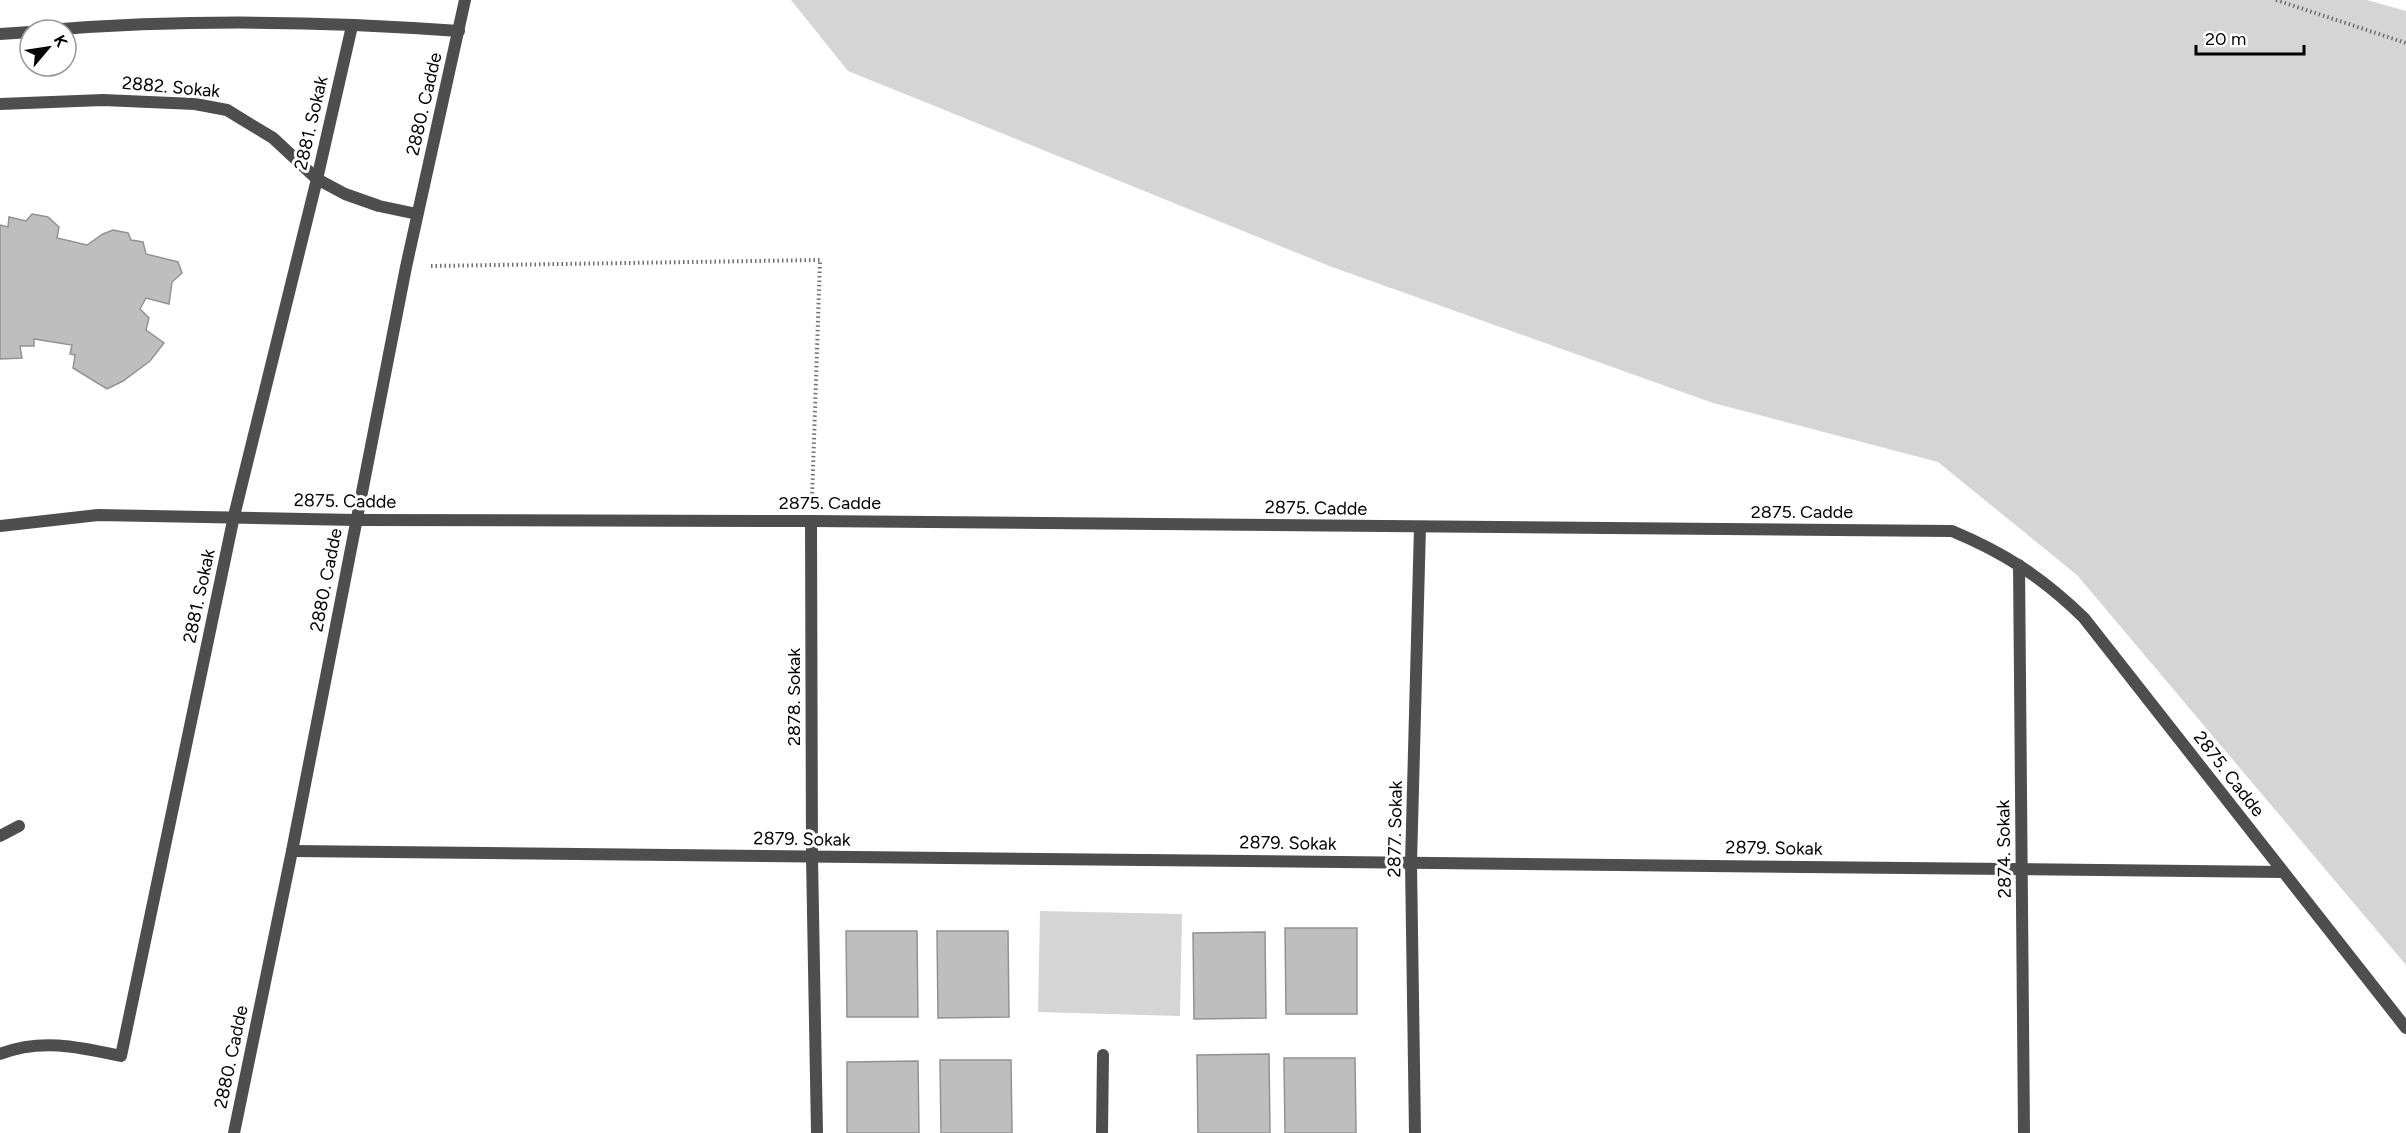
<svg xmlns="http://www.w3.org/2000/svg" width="2406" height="1133" font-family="Figtree,sans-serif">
  <rect width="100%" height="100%" fill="#fff"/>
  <!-- green -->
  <g fill="#d5d5d5">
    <polygon points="791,0 2367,0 2406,11 2406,965 2077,575 1938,462 1713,403 1332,267 848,71"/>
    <polygon points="1040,911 1182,914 1180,1016 1038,1012"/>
  </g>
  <!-- building -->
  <g fill="#bebebe" stroke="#929292" stroke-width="1.5">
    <polygon points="32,214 48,217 59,227 57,238 87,245 103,234 113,230 128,233 131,240 143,242 146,254 178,262 182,273 172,282 169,304 146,298 140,309 149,318 146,330 164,343 150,361 123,381 107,389 73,368 75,355 70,354 72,345 34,339 34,346 20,346 22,358 0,359 0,225 8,227 9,217 26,221"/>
    <polygon points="1285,928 1357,928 1357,1014 1286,1014"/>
    <polygon points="846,931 917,931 918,1017 847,1017"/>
    <polygon points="937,931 1008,931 1009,1017 938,1018"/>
    <polygon points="1265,932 1266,1018 1194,1019 1193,933"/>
    <polygon points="1269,1054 1270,1133 1198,1133 1197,1055"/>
    <polygon points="1284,1058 1355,1058 1356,1133 1285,1133"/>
    <polygon points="940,1060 1011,1060 1012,1133 941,1133"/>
    <polygon points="918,1061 919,1133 847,1133 847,1062"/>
  </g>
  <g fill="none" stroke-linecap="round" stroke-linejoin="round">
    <!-- path -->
    <g stroke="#707070" stroke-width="4" stroke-dasharray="1.5 3" stroke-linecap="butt">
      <polyline points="2276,0 2406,43"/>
      <polyline points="431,266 820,260 812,499"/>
    </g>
    <!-- lane -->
    <polyline stroke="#4e4e4e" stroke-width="12" points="0,836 19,826"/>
    <!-- street -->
    <g stroke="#4e4e4e" stroke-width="12">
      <path d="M49,30C185,19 323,21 459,31"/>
      <polyline points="0,34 30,32"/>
      <polyline points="0,104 103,100 195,104 227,110 273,138 317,179 345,194 379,206 417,214"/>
      <polyline points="811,521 812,857 817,1133"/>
      <path d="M0,526L98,515L356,520L811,521L1952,531C2005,553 2043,578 2084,618L2406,1028"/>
      <polyline points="2019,565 2024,1133"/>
      <polyline points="292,851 2283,872"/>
      <path d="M0,1054C41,1038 79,1047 121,1056L234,516L317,179L352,26"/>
      <polyline points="234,1133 292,851 406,267 465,0"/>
      <polyline points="1102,1133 1103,1055"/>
      <polyline points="1415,1133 1411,863 1420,527"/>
    </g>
  </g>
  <g text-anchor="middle" stroke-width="6" stroke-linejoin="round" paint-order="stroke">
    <!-- street labels -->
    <g font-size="18" fill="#000" stroke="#fff">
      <text transform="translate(171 87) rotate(5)" y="6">2882. Sokak</text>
      <text transform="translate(424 104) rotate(-77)" y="6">2880. Cadde</text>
      <text transform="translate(311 123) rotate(-77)" y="6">2881. Sokak</text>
      <text transform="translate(345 501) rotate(1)" y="6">2875. Cadde</text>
      <text x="830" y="509">2875. Cadde</text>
      <text transform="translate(1316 508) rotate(1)" y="6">2875. Cadde</text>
      <text x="1802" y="518">2875. Cadde</text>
      <text transform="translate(326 580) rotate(-79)" y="6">2880. Cadde</text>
      <text transform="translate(199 596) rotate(-78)" y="6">2881. Sokak</text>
      <text transform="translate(794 697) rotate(-90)" y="6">2878. Sokak</text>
      <text transform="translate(2229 774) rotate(52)" y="6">2875. Cadde</text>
      <text transform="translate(1395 829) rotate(-89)" y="6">2877. Sokak</text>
      <text transform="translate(802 839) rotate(1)" y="6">2879. Sokak</text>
      <text transform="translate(1288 843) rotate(1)" y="6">2879. Sokak</text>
      <text transform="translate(1774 848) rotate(1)" y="6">2879. Sokak</text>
      <text transform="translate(2004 849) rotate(-91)" y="6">2874. Sokak</text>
      <text transform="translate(231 1057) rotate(-78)" y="6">2880. Cadde</text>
    </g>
  </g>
  <!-- north arrow -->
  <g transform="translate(48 48) rotate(61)"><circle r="28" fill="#ffffff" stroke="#999999" stroke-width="1.5"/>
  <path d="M0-4.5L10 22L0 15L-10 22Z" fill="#000000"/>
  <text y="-9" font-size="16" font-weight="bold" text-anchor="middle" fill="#000000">K</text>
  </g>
  <!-- scale -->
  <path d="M2196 45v9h108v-9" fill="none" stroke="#000000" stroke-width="3"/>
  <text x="2205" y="45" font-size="18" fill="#000000" stroke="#ffffff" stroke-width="4.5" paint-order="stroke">20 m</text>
</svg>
